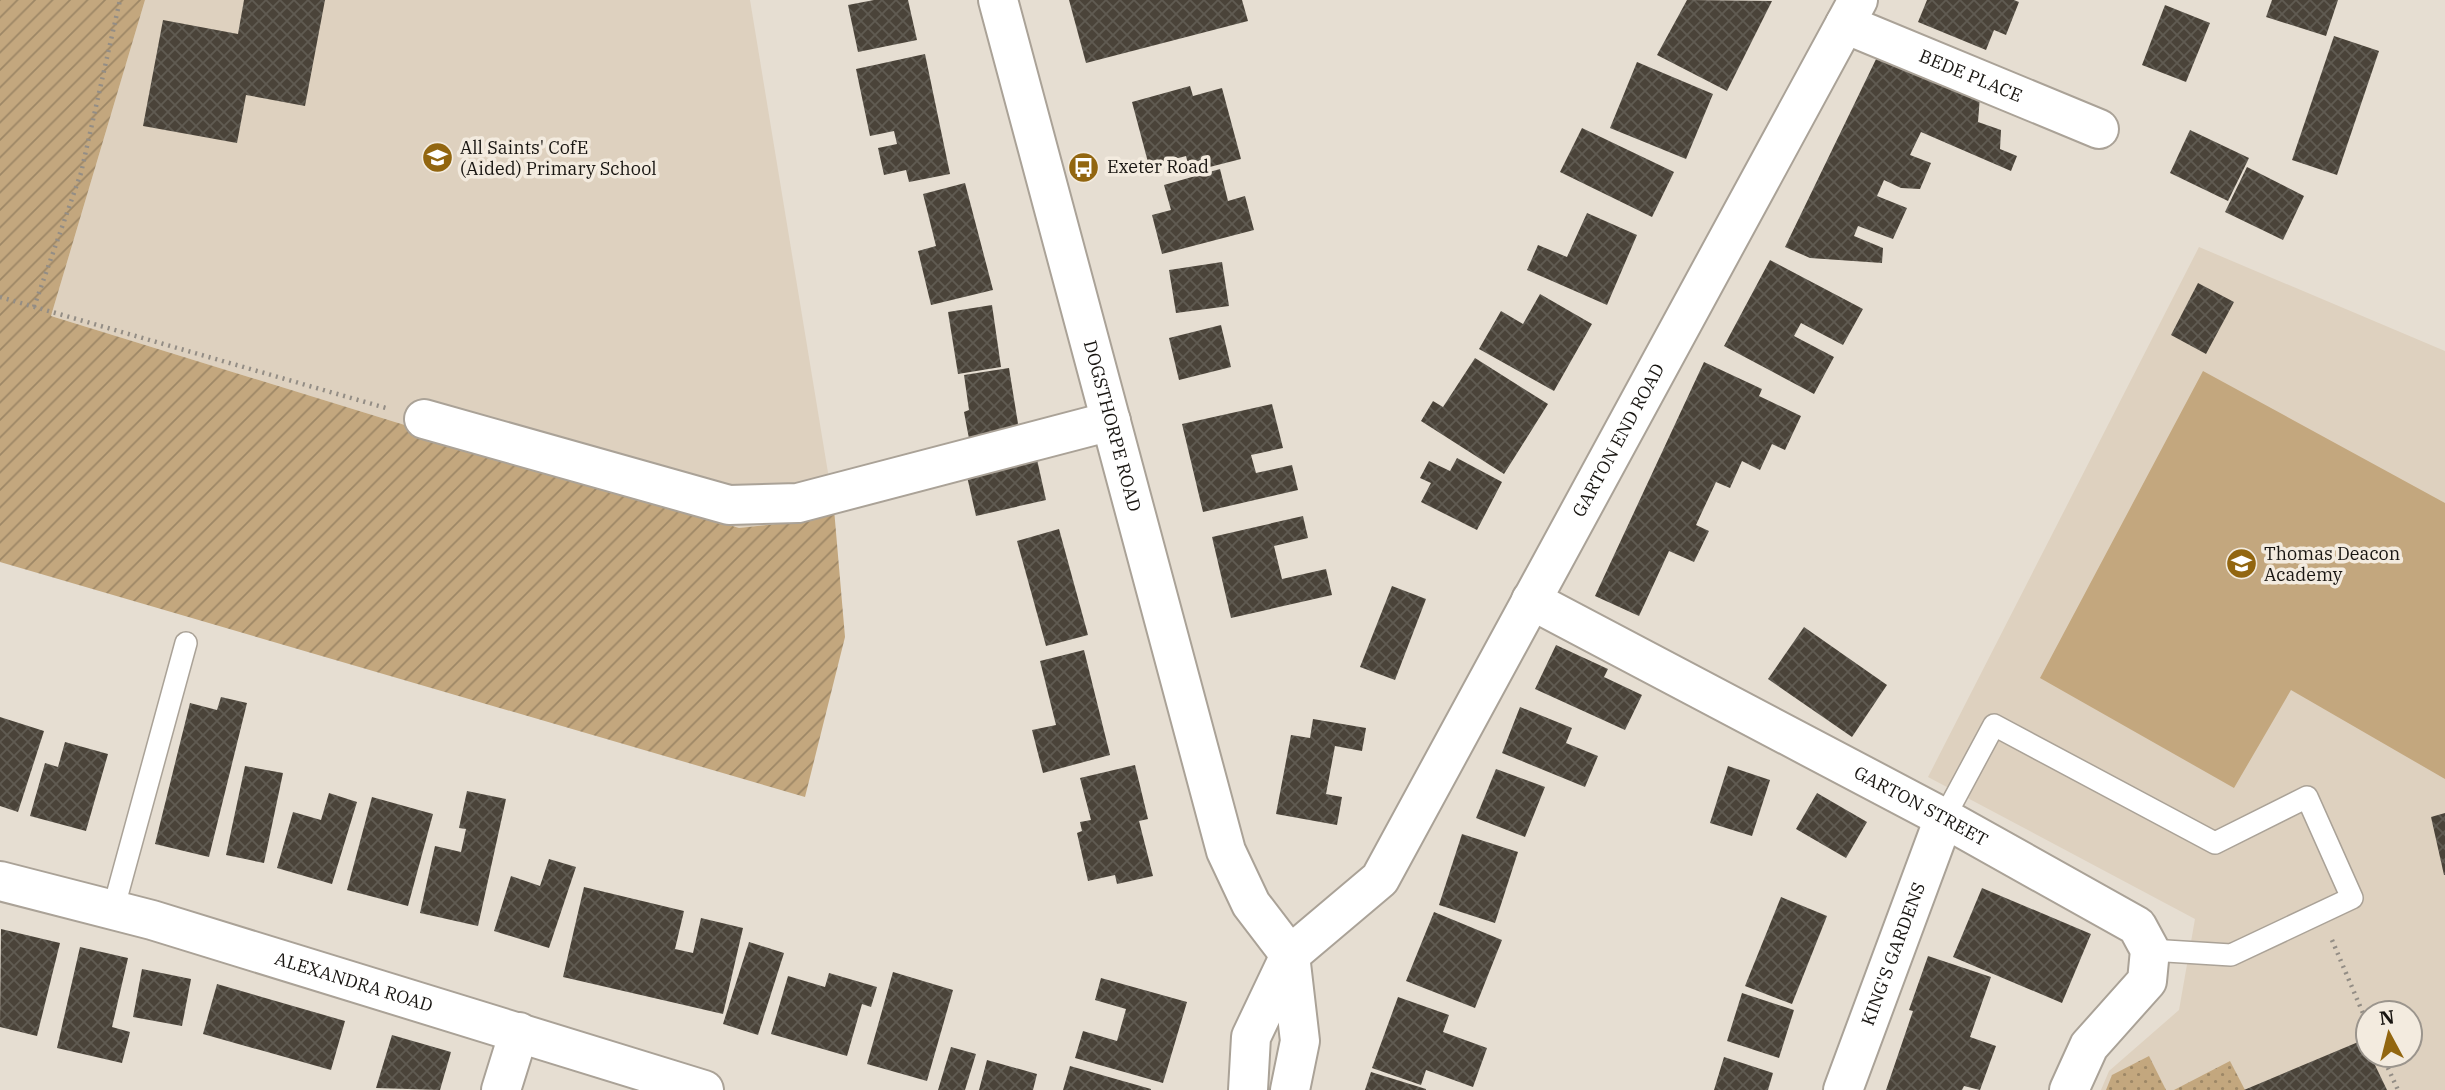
<svg xmlns="http://www.w3.org/2000/svg" width="2445" height="1090" font-family="'IBM Plex Serif',serif">
  <defs>
    <pattern id="park-dots" width="8" height="8" patternUnits="userSpaceOnUse" patternTransform="scale(1.75)"><rect width="8" height="8" fill="#c3a77e"/><path d="M2 2h.1M6 6h.1" fill="none" stroke="#9d8766" stroke-width="1.8" stroke-linecap="round"/></pattern>
    <pattern id="garden-furrows" width="10" height="10" patternUnits="userSpaceOnUse" patternTransform="scale(1.75)"><rect width="10" height="10" fill="#c3a77e"/><path d="M-1 1l2-2M0 10L10 0M9 11l2-2" fill="none" stroke="#9d8766"/></pattern>
    <pattern id="building-cross-hatch" width="8" height="8" patternUnits="userSpaceOnUse" patternTransform="scale(1.75)"><rect width="8" height="8" fill="#4a4339"/><path d="M0 0l8 8M0 8l8-8" fill="none" stroke="#605b52"/></pattern>
  </defs>
  <rect width="100%" height="100%" fill="#e6ded2"/>
  <!-- built -->
  <g fill="#ded1bf" fill-rule="evenodd">
    <polygon points="145,0 750,0 834,509 802,521 739,528 51,316"/>
    <path d="M2199,247L2445,351V1090H2101L2109,1071L2179,1010L2195,919L1928,777ZM2368,1013H2410V1055H2368Z"/>
  </g>
  <!-- grass -->
  <polygon fill="#c3a77e" points="2203,371 2445,503 2445,779 2291,690 2234,788 2040,678"/>
  <!-- park -->
  <g fill="url(#park-dots)">
    <polygon points="2149,1056 2166,1090 2106,1090 2112,1075"/>
    <polygon points="2230,1061 2245,1090 2174,1090"/>
  </g>
  <!-- garden -->
  <polygon fill="url(#garden-furrows)" points="0,0 145,0 51,316 739,528 802,521 834,509 845,637 805,797 0,562"/>
  <!-- building -->
  <g fill="url(#building-cross-hatch)">
    <polygon points="244,0 325,0 305,106 246,95 237,143 143,126 163,20 238,34"/>
    <polygon points="874,0 908,0 917,40 858,52 848,5"/>
    <polygon points="1069,0 1242,0 1248,21 1086,63"/>
    <polygon points="1687,0 1772,1 1727,91 1657,55"/>
    <polygon points="1927,0 2014,0 2019,2 2006,35 1994,30 1986,50 1918,22"/>
    <polygon points="2272,0 2338,0 2326,36 2266,17"/>
    <polygon points="2165,5 2210,23 2186,82 2142,65"/>
    <polygon points="2334,36 2379,51 2337,175 2292,160"/>
    <polygon points="1879,53 1980,96 1978,122 2001,130 2000,149 2017,156 2011,171 1921,132 1910,155 1931,163 1920,189 1901,188 1884,180 1877,196 1907,208 1893,239 1858,226 1854,236 1883,248 1882,263 1810,258 1785,247"/>
    <polygon points="925,54 950,174 909,182 906,170 884,175 878,148 897,144 894,131 870,136 856,69"/>
    <polygon points="1637,62 1713,94 1686,159 1610,128"/>
    <polygon points="1190,86 1193,96 1222,88 1241,159 1190,172 1186,156 1149,166 1132,102"/>
    <polygon points="1582,128 1674,172 1652,217 1560,172"/>
    <polygon points="2190,130 2249,158 2228,201 2170,173"/>
    <polygon points="2247,167 2304,196 2283,240 2225,212"/>
    <polygon points="1220,169 1228,201 1245,196 1254,230 1162,254 1152,215 1171,210 1164,185"/>
    <polygon points="965,183 993,290 931,305 918,251 936,246 923,194"/>
    <polygon points="1587,213 1637,235 1607,305 1527,270 1538,245 1567,257"/>
    <polygon points="1770,260 1863,309 1843,345 1801,323 1794,336 1834,357 1814,394 1724,346"/>
    <polygon points="1222,262 1229,306 1176,313 1169,270"/>
    <polygon points="2198,283 2234,302 2206,354 2171,335"/>
    <polygon points="1540,294 1592,324 1554,391 1479,349 1501,311 1523,324"/>
    <polygon points="992,305 1001,367 958,374 948,312"/>
    <polygon points="1221,325 1231,367 1179,380 1169,338"/>
    <polygon points="1475,358 1548,404 1504,474 1421,421 1433,401 1443,407"/>
    <polygon points="1704,362 1762,389 1759,396 1801,416 1785,450 1772,444 1760,470 1742,461 1730,488 1716,482 1696,525 1709,531 1694,562 1669,551 1639,616 1595,596"/>
    <polygon points="1009,368 1020,436 970,444 964,412 969,410 964,375"/>
    <polygon points="1272,404 1283,448 1251,455 1256,473 1292,465 1298,490 1203,512 1182,424"/>
    <polygon points="1036,455 1046,500 976,516 966,472"/>
    <polygon points="1457,458 1502,482 1477,530 1421,502 1431,483 1420,478 1429,461 1450,471"/>
    <polygon points="1303,516 1308,538 1274,546 1282,579 1326,569 1332,595 1231,618 1212,537"/>
    <polygon points="1059,529 1088,635 1046,646 1017,541"/>
    <polygon points="1392,586 1426,599 1395,680 1360,667"/>
    <polygon points="1804,627 1887,685 1852,737 1768,679"/>
    <polygon points="1556,645 1608,669 1604,677 1642,695 1625,730 1535,689"/>
    <polygon points="1084,650 1110,755 1043,773 1032,730 1056,725 1040,661"/>
    <polygon points="221,697 247,703 209,857 155,844 190,703 217,710"/>
    <polygon points="1520,707 1572,728 1566,743 1598,756 1585,787 1502,753"/>
    <polygon points="0,717 44,731 18,812 0,806"/>
    <polygon points="1313,719 1366,728 1362,751 1335,746 1326,794 1342,797 1337,825 1276,814 1291,735 1310,738"/>
    <polygon points="65,742 108,754 86,831 30,816 45,763 58,767"/>
    <polygon points="1135,765 1148,819 1139,821 1153,876 1117,884 1115,875 1088,881 1077,833 1082,831 1080,822 1091,820 1080,778"/>
    <polygon points="245,766 283,773 264,863 226,855"/>
    <polygon points="1728,766 1770,780 1752,836 1710,823"/>
    <polygon points="1496,769 1545,787 1525,837 1476,818"/>
    <polygon points="467,791 506,799 478,926 420,913 435,846 461,852 466,829 459,828"/>
    <polygon points="329,793 357,802 332,884 277,868 293,812 321,820"/>
    <polygon points="1817,793 1867,822 1846,858 1796,829"/>
    <polygon points="372,797 433,814 408,906 347,890"/>
    <polygon points="2445,813 2445,875 2444,875 2431,817"/>
    <polygon points="1462,834 1518,852 1495,923 1439,905"/>
    <polygon points="549,859 576,867 549,948 494,931 511,876 540,886"/>
    <polygon points="584,887 684,911 675,949 693,953 701,918 743,928 723,1014 563,977"/>
    <polygon points="1982,888 2091,934 2062,1003 1953,957"/>
    <polygon points="1781,897 1827,916 1792,1004 1745,986"/>
    <polygon points="1434,912 1502,940 1475,1008 1406,981"/>
    <polygon points="1,929 60,943 37,1036 0,1027"/>
    <polygon points="749,942 784,953 758,1035 723,1024"/>
    <polygon points="80,947 128,958 112,1027 130,1032 122,1063 57,1048"/>
    <polygon points="1928,956 1991,977 1970,1037 1996,1046 1980,1090 1964,1086 1962,1090 1886,1090 1913,1011 1909,1010"/>
    <polygon points="142,969 191,979 182,1026 133,1017"/>
    <polygon points="893,972 953,990 927,1081 867,1064"/>
    <polygon points="829,973 877,987 871,1007 862,1004 847,1056 771,1034 788,976 825,987"/>
    <polygon points="1101,978 1187,1002 1163,1083 1075,1058 1083,1031 1117,1041 1126,1009 1095,1000"/>
    <polygon points="217,984 345,1021 331,1070 203,1034"/>
    <polygon points="1742,993 1794,1010 1779,1058 1727,1041"/>
    <polygon points="1398,997 1449,1015 1443,1032 1487,1048 1473,1087 1426,1070 1421,1085 1372,1068"/>
    <polygon points="392,1035 451,1052 440,1090 376,1088"/>
    <polygon points="2363,1040 2387,1090 2244,1090"/>
    <polygon points="951,1047 976,1054 965,1090 938,1090"/>
    <polygon points="1724,1057 1773,1073 1768,1090 1714,1090"/>
    <polygon points="987,1060 1037,1074 1033,1090 979,1090"/>
    <polygon points="1070,1066 1151,1089 1151,1090 1063,1090"/>
    <polygon points="1371,1072 1426,1089 1426,1090 1365,1090"/>
  </g>
  <g fill="none" stroke-linecap="round" stroke-linejoin="round">
    <defs>
      <g id="lane">
        <polyline points="1944,818 1994,725 2215,843 2307,797 2352,898 2231,955 2150,950"/>
        <polyline points="113,910 186,643"/>
      </g>
      <g id="street">
        <path id="s1" d="M1845,24L2099,129"/>
        <polyline points="424,419 729,505 798,503 1111,421"/>
        <path id="s2" d="M1531,600L1944,818L2137,926L2150,950L2147,981L2089,1046L2069,1090"/>
        <path id="s3" d="M0,881L152,920L704,1090"/>
        <polyline points="501,1090 519,1032"/>
        <path id="s4" d="M1843,1090L1944,818"/>
      </g>
      <g id="secondary">
        <path id="s5" d="M998,0L1226,851L1251,904L1290,955L1300,1041L1290,1090"/>
        <path id="s6" d="M1248,1090L1251,1037L1290,955L1380,879L1858,0"/>
      </g>
    </defs>
    <!-- lane casing -->
    <use href="#lane" stroke="#aaa297" stroke-width="24"/>
    <!-- street casing -->
    <use href="#street" stroke="#aaa297" stroke-width="42"/>
    <!-- secondary casing -->
    <use href="#secondary" stroke="#aaa297" stroke-width="42"/>
    <!-- path -->
    <g stroke="#938d85" stroke-width="4.5" stroke-dasharray="2 5" stroke-linecap="butt">
      <polyline points="0,297 386,408"/>
      <polyline points="34,307 81,173 120,0"/>
      <polyline points="2332,940 2368,1025"/>
      <polyline points="2382,1055 2398,1090"/>
    </g>
    <!-- lane -->
    <use href="#lane" stroke="#fff" stroke-width="21"/>
    <!-- street -->
    <use href="#street" stroke="#fff" stroke-width="38"/>
    <!-- secondary -->
    <use href="#secondary" stroke="#fff" stroke-width="38"/>
  </g>
  <!-- icons -->
  <defs>
    <symbol id="school-disc" viewBox="-11 -11 22 22"><circle r="9.5" fill="#926610" stroke="#f3ebdf"/><path d="M0-5L7-2L0 1L-7-2ZM-4 1L0 2.5L4 1V4Q0 6-4 4Z" fill="#fff"/></symbol>
    <symbol id="bus-disc" viewBox="-11 -11 22 22"><circle r="9.5" fill="#926610" stroke="#f3ebdf"/><path d="M-5-6H5V4H4V6H2V4H-2V6H-4V4H-5ZM-3.5-4V0h7V-4ZM-3.5 1.2v1.5H-2V1.2ZM2 1.2v1.5H3.5V1.2Z" fill="#fff"/></symbol>
  </defs>
  <g fill-rule="evenodd">
    <use href="#school-disc" x="420" y="140" width="35" height="35"/>
    <use href="#bus-disc" x="1066" y="150" width="35" height="35"/>
    <use href="#school-disc" x="2224" y="546" width="35" height="35"/>
  </g>
  <g text-anchor="middle" stroke-width="7" stroke-linejoin="round" paint-order="stroke">
    <!-- street labels -->
    <g font-size="18" fill="#181511" stroke="#f3ebdf">
      <text dy="6" stroke="none"><textPath href="#s1" startOffset="136">BEDE PLACE</textPath></text>
      <text dy="6" stroke="none"><textPath href="#s5" startOffset="441">DOGSTHORPE ROAD</textPath></text>
      <text dy="6" stroke="none"><textPath href="#s6" startOffset="761">GARTON END ROAD</textPath></text>
      <text dy="6" stroke="none"><textPath href="#s2" startOffset="441">GARTON STREET</textPath></text>
      <text dy="6" stroke="none"><textPath href="#s4" startOffset="145">KING'S GARDENS</textPath></text>
      <text dy="6" stroke="none"><textPath href="#s3" startOffset="368">ALEXANDRA ROAD</textPath></text>
    </g>
    <!-- poi labels -->
    <g font-size="18" fill="#181511" stroke="#f3ebdf" text-anchor="start">
      <text x="460" y="154">All Saints' CofE<tspan x="460" dy="21">(Aided) Primary School</tspan></text>
      <text x="1107" y="173">Exeter Road</text>
      <text x="2264" y="560">Thomas Deacon<tspan x="2264" dy="21">Academy</tspan></text>
    </g>
  </g>
  <!-- north arrow -->
  <g transform="translate(2389 1034) rotate(353)"><circle r="33" fill="#f3ebdf" stroke="#9b958d" stroke-width="2"/>
  <path d="M0-5L12 26L0 18L-12 26Z" fill="#926610"/>
  <text y="-10" font-size="19" font-weight="bold" text-anchor="middle" fill="#181511">N</text>
  </g>
</svg>
